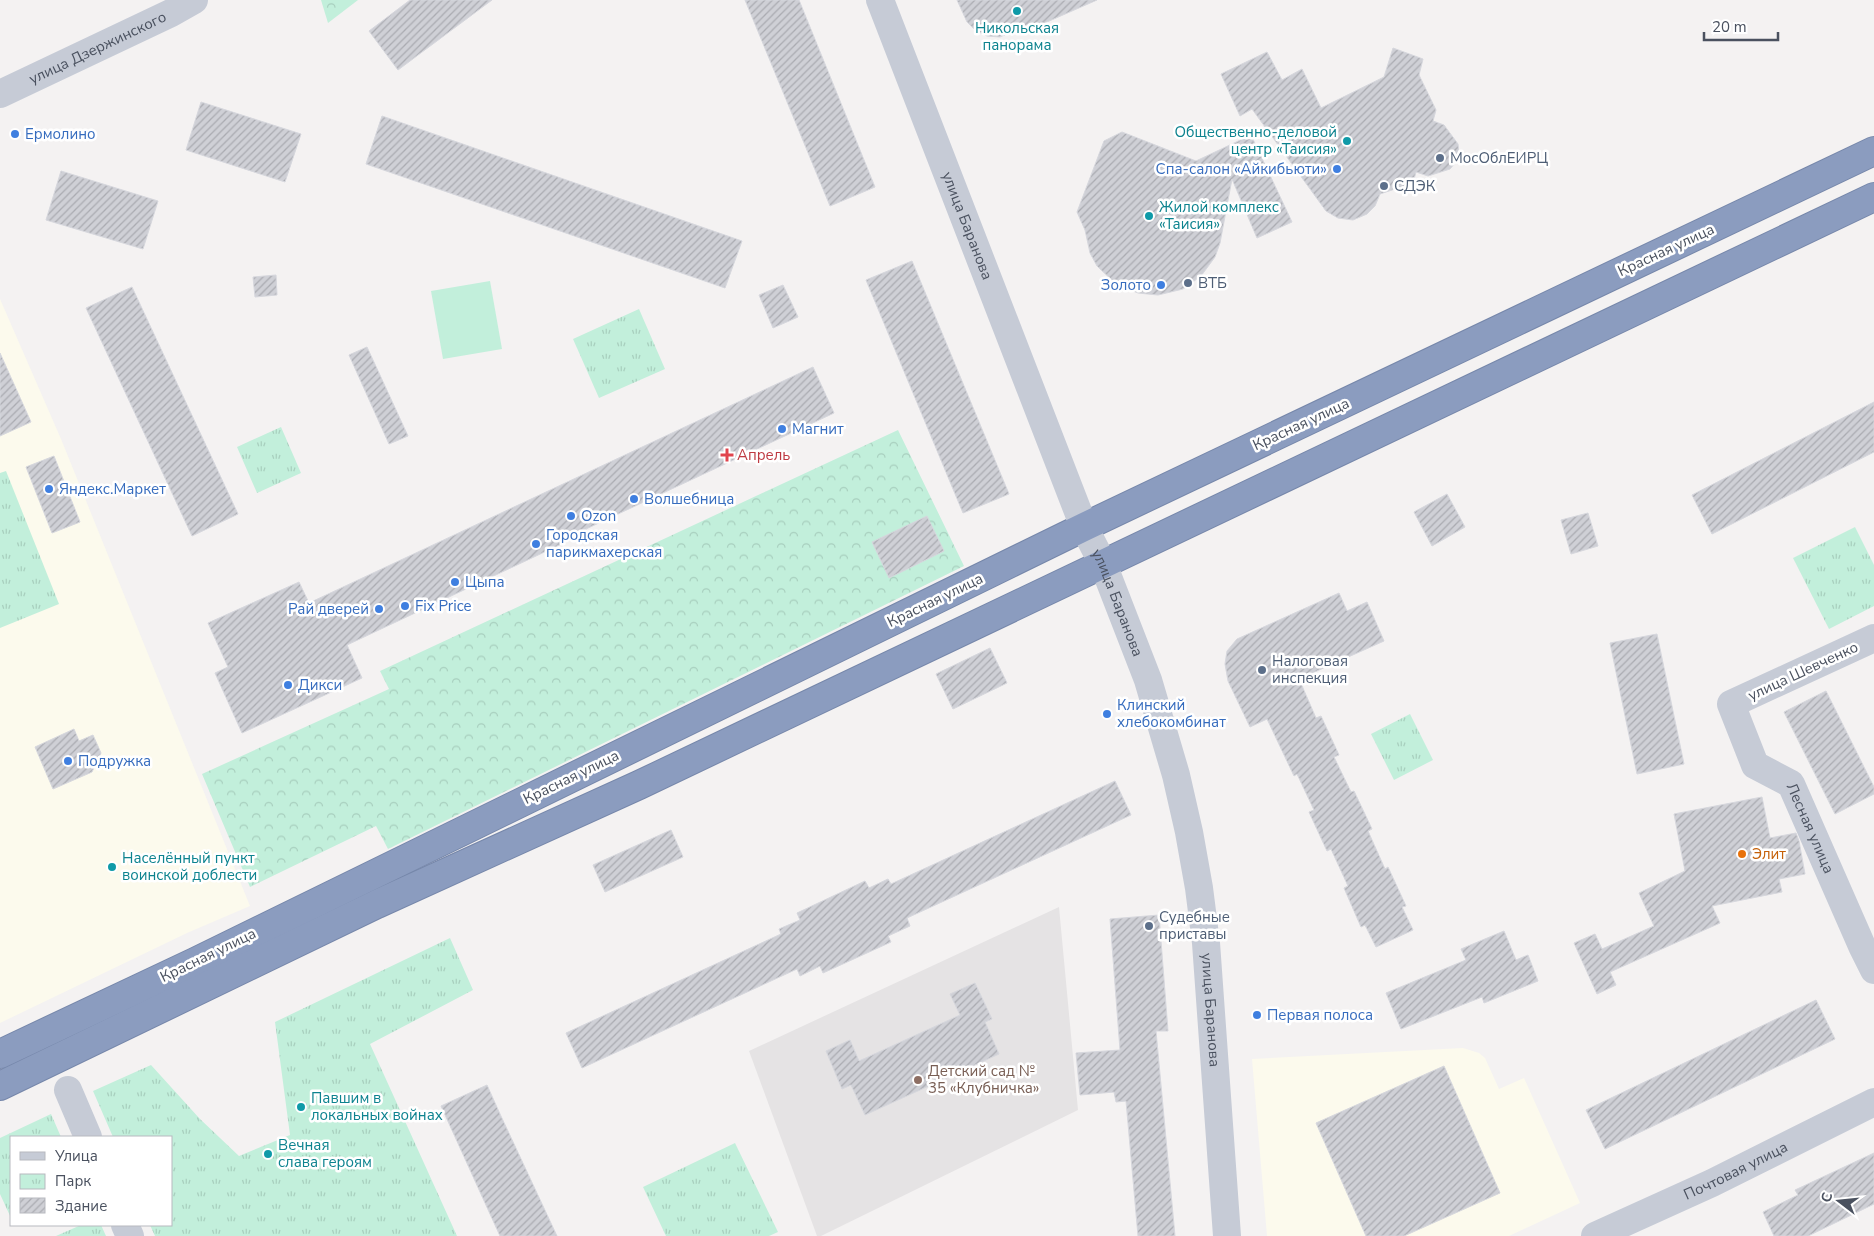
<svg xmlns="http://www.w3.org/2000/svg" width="1874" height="1236" font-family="'Nunito Sans',sans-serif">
  <defs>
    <pattern id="forest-crowns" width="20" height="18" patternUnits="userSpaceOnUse" patternTransform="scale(1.25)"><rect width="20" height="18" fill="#c2efdb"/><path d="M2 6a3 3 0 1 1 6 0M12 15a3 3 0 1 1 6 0" fill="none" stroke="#a8cfbe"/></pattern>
    <pattern id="park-tufts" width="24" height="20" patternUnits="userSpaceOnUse" patternTransform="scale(1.25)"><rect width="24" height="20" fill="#c2efdb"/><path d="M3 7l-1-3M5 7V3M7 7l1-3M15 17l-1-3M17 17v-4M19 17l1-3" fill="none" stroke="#a8cfbe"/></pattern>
    <pattern id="building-hatch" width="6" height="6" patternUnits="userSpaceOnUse" patternTransform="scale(1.25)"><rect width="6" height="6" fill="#cfd0d6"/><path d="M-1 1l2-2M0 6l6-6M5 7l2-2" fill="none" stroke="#aaabb1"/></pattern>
  </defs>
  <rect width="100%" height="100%" fill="#f4f2f2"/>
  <!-- commercial -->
  <g fill="#fcfaed">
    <polygon points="0,299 61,439 250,906 187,933 0,1023"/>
    <polygon points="1463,1048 1479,1053 1485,1058 1499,1089 1524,1078 1580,1203 1509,1236 1267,1236 1252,1059"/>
  </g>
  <!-- education -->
  <polygon fill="#e5e3e4" points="1059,907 1078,1110 821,1236 817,1236 749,1051"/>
  <!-- forest -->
  <g fill="url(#forest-crowns)">
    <polygon points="321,0 358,0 328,23"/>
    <polygon points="898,430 964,566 388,849 376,826 250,887 202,774 389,689 380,671"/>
  </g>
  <!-- park -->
  <g fill="url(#park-tufts)">
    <polygon points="639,309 665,369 599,398 573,339"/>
    <polygon points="281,427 301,473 257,493 237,447"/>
    <polygon points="6,471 59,604 0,628 0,473"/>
    <polygon points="1855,527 1874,565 1874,606 1829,629 1793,558"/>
    <polygon points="1410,714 1433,760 1394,780 1371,734"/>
    <polygon points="450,938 473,990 370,1044 457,1236 155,1236 150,1225 171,1225 171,1137 113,1137 93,1091 151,1065 200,1119 239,1156 290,1135 275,1022"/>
    <polygon points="51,1114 61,1137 11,1137 11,1218 0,1194 0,1138"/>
    <polygon points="735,1143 778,1232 769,1236 666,1236 643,1187"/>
    <polygon points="81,1225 101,1225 106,1236 56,1236"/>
  </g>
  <!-- pitch -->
  <polygon fill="#c2efdb" points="490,281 502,349 443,359 431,291"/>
  <!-- building -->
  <g fill="url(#building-hatch)" stroke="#d6d7dd">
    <polygon points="410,0 492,0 398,70 369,31"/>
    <polygon points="745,0 799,0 875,187 830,206"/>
    <polygon points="957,0 1097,0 1031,29 1029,24 1000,37 987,36 975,30 967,22"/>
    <polygon points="1393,48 1423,59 1419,75 1436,110 1433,121 1444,125 1458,144 1459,153 1455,163 1450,169 1428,176 1416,172 1413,183 1380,194 1375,206 1367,214 1353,220 1338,218 1326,211 1252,109 1240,116 1221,74 1267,52 1282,80 1302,69 1321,108 1384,77"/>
    <polygon points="201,102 301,134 285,182 186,150"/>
    <polygon points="382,116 742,241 725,288 366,164"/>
    <polygon points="1122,132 1196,161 1251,135 1292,222 1257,238 1232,179 1220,243 1215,257 1201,276 1183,289 1158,295 1138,293 1116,284 1097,266 1090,253 1085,230 1077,212 1104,141"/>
    <polygon points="61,171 158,201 143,249 46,220"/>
    <polygon points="912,261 1009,494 963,513 866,280"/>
    <polygon points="276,275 277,295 255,297 253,277"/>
    <polygon points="783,285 798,317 773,328 759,295"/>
    <polygon points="132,287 238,514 192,536 86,308"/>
    <polygon points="367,347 408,436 389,444 349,355"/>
    <polygon points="0,353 31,422 0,436"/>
    <polygon points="813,367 834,413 586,529 587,532 347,645 362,678 242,733 215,673 228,667 208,623 299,582 309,603"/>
    <polygon points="1874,402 1874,452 1712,534 1692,495"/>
    <polygon points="54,456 80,522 52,533 26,467"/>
    <polygon points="1447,494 1465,527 1432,546 1414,512"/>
    <polygon points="1588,513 1598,546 1571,554 1561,520"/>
    <polygon points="927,516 944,551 889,578 872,542"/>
    <polygon points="1339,593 1347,611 1367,602 1384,641 1299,679 1316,718 1321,716 1339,755 1334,757 1351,792 1354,791 1372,829 1368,831 1385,869 1388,867 1406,906 1402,907 1413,930 1376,947 1365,925 1361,927 1344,888 1348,886 1331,849 1327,851 1309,812 1314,810 1297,774 1294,776 1267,719 1250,727 1228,681 1225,664 1227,651 1237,639"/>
    <polygon points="1657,634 1684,764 1637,774 1610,643"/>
    <polygon points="990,648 1007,683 953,709 936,674"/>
    <polygon points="1826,691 1874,787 1874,794 1835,814 1784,712"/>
    <polygon points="74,729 79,741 93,735 101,753 92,772 53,789 35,747"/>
    <polygon points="1115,781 1131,815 907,918 910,926 888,936 891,942 823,973 820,966 800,976 797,969 582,1068 566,1033 781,934 779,929 800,920 797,913 865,881 869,888 888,879 891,884"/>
    <polygon points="1762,797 1770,838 1796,833 1799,841 1805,874 1779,879 1782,892 1712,906 1720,923 1610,972 1616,985 1597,994 1574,943 1595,934 1602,949 1654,926 1639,893 1685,871 1674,814"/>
    <polygon points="671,830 683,857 605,892 593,865"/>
    <polygon points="1159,915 1168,1031 1156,1031 1175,1236 1138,1236 1126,1101 1116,1102 1114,1092 1080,1095 1076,1053 1120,1050 1110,919"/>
    <polygon points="1504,931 1516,960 1528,955 1538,981 1484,1003 1482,997 1401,1029 1386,993 1466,960 1461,949"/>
    <polygon points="975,983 992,1019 985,1022 999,1054 865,1115 851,1085 842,1089 826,1051 850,1040 859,1061 960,1015 950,994"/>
    <polygon points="1816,1000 1835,1039 1605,1149 1586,1110"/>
    <polygon points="1444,1066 1500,1193 1404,1236 1366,1236 1316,1123"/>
    <polygon points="487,1085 500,1114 557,1236 500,1236 441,1106"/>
    <polygon points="1874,1153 1874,1204 1808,1236 1774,1236 1763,1212 1798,1195 1795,1190"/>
  </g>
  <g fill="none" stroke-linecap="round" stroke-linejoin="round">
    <defs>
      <g id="highway">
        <polyline points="0,1054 195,962 1084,527 1874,151"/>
        <polyline points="0,1086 377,904 639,785 1874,197"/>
      </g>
    </defs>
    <!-- highway casing -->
    <use href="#highway" stroke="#7687aa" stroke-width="30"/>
    <!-- minor -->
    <g stroke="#c6cbd6" stroke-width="28">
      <path id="s1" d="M880,0L1084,527L1103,564L1148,680L1176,775L1189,832L1199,888L1206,943L1227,1236"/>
      <path id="s2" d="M0,94L171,13L194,0"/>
      <path id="s3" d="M1874,638L1731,704L1755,765L1791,784L1862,946L1874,970"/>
      <polyline points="68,1090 88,1137"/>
      <polyline points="125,1225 130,1236"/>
      <path id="s4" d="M1595,1236L1712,1183L1874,1102"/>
    </g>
    <!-- highway -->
    <use href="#highway" stroke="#8b9cbf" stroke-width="28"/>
  </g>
  <!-- markers -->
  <g fill="#0f9aa8" stroke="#fff" stroke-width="2">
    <circle cx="1017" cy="11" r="5"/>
    <circle cx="1347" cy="141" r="5"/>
    <circle cx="1149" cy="216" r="5"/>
    <circle cx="112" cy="867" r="5"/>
    <circle cx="301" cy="1107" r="5"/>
    <circle cx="268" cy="1154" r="5"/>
  </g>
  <g fill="#3f7fe0" stroke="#fff" stroke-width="2">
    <circle cx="15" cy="134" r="5"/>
    <circle cx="1337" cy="169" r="5"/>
    <circle cx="1161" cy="285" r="5"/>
    <circle cx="782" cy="429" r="5"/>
    <circle cx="49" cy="489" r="5"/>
    <circle cx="634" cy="499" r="5"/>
    <circle cx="571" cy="516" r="5"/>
    <circle cx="536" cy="544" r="5"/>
    <circle cx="455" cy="582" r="5"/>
    <circle cx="405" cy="606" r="5"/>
    <circle cx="379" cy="609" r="5"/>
    <circle cx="288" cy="685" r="5"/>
    <circle cx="1107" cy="714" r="5"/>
    <circle cx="68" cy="761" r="5"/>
    <circle cx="1257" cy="1015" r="5"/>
  </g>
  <g fill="#5c6f8a" stroke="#fff" stroke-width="2">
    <circle cx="1440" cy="158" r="5"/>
    <circle cx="1384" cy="186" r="5"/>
    <circle cx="1188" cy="283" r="5"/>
    <circle cx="1262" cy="670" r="5"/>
    <circle cx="1149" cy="926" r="5"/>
  </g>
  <path fill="#e0444e" stroke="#fff" stroke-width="2" d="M724.5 447.5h5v5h5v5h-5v5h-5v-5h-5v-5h5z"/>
  <circle fill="#e8710a" stroke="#fff" stroke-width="2" cx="1742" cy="854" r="5"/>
  <circle fill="#8d6e63" stroke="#fff" stroke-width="2" cx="918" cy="1080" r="5"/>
  <g text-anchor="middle" stroke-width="5" stroke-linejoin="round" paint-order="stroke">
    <!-- culture labels -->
    <g font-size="15" fill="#0d838f" stroke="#fff" text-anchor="start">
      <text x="1017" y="33" text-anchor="middle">Никольская<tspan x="1017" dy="17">панорама</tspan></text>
      <text x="1337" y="137" text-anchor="end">Общественно-деловой<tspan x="1337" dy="17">центр «Таисия»</tspan></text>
      <text x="1159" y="212">Жилой комплекс<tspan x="1159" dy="17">«Таисия»</tspan></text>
      <text x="122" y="863">Населённый пункт<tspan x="122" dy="17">воинской доблести</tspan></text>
      <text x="311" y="1103">Павшим в<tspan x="311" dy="17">локальных войнах</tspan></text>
      <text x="278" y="1150">Вечная<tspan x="278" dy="17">слава героям</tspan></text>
    </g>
    <!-- street labels -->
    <g font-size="15" fill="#4a515f" stroke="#fff">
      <text dy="5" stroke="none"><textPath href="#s2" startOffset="108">улица Дзержинского</textPath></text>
      <text dy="5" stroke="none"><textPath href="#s1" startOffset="242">улица Баранова</textPath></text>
      <text transform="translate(1666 250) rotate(-25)" y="5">Красная улица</text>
      <text transform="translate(1301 424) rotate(-25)" y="5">Красная улица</text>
      <text transform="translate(935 600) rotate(-26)" y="5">Красная улица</text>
      <text dy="5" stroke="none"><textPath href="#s1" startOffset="648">улица Баранова</textPath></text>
      <text transform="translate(1803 671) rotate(-25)" y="5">улица Шевченко</text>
      <text transform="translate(571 777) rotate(-26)" y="5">Красная улица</text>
      <text dy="5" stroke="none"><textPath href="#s3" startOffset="312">Лесная улица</textPath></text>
      <text transform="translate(208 955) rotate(-26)" y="5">Красная улица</text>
      <text dy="5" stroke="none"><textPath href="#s1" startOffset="1068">улица Баранова</textPath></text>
      <text dy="5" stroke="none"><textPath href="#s4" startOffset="155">Почтовая улица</textPath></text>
    </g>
    <!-- shop labels -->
    <g font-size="15" fill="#366cbe" stroke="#fff" text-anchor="start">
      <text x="25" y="139">Ермолино</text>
      <text x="1327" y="174" text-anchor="end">Спа-салон «Айкибьюти»</text>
      <text x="1151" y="290" text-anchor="end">Золото</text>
      <text x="792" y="434">Магнит</text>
      <text x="59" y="494">Яндекс.Маркет</text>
      <text x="644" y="504">Волшебница</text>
      <text x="581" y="521">Ozon</text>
      <text x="546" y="540">Городская<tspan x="546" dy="17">парикмахерская</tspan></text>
      <text x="465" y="587">Цыпа</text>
      <text x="415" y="611">Fix Price</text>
      <text x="369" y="614" text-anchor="end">Рай дверей</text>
      <text x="298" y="690">Дикси</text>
      <text x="1117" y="710">Клинский<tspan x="1117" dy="17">хлебокомбинат</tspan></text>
      <text x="78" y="766">Подружка</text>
      <text x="1267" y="1020">Первая полоса</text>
    </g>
    <!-- service labels -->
    <g font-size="15" fill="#4e5e75" stroke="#fff" text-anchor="start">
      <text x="1450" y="163">МосОблЕИРЦ</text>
      <text x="1394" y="191">СДЭК</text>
      <text x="1198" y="288">ВТБ</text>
      <text x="1272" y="666">Налоговая<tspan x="1272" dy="17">инспекция</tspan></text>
      <text x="1159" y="922">Судебные<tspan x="1159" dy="17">приставы</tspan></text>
    </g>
    <!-- health labels -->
    <g font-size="15" fill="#be3a42" stroke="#fff" text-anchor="start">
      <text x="737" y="460">Апрель</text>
    </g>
    <!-- food labels -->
    <g font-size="15" fill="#c56008" stroke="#fff" text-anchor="start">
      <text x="1752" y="859">Элит</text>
    </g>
    <!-- education labels -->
    <g font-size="15" fill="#785e54" stroke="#fff" text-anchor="start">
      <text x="928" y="1076">Детский сад №<tspan x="928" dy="17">35 «Клубничка»</tspan></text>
    </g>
  </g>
  <!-- legend -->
  <rect x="10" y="1136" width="162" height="90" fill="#ffffff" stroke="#b7b9bf"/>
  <rect x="20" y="1152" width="25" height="8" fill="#c6cbd6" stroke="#b7b9bf"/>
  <text x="55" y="1161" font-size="15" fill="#4a515f">Улица</text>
  <rect x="20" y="1174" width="25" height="15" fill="url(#park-tufts)" stroke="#b7b9bf"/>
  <text x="55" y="1186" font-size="15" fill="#4a515f">Парк</text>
  <rect x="20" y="1198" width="25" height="15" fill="url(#building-hatch)" stroke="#b7b9bf"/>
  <text x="55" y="1211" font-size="15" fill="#4a515f">Здание</text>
  <!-- north arrow -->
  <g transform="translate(1839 1201) rotate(286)" stroke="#ffffff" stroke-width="4" paint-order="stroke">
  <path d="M0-4L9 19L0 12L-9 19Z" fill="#4a515f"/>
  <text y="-8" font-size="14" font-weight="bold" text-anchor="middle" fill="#4a515f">С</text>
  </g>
  <!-- scale -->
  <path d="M1704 32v8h74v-8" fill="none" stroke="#4a515f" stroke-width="2.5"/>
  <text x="1712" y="32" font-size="15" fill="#4a515f" stroke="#ffffff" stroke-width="4" paint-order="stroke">20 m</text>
</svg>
